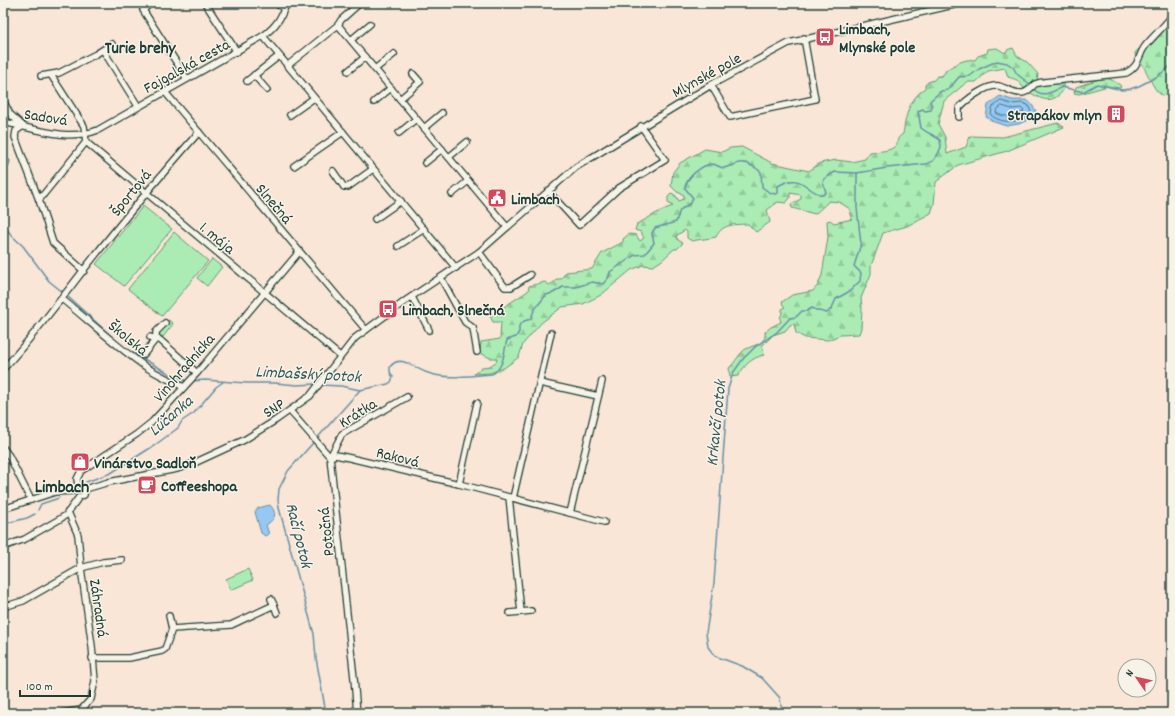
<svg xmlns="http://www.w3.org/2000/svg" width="1175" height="716" font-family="Dekko,sans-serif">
  <defs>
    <pattern id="forest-firs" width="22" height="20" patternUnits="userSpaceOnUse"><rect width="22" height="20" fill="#abecb4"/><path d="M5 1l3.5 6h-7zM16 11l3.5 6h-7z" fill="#93cb9b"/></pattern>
  </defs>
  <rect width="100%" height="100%" fill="#f9e6d6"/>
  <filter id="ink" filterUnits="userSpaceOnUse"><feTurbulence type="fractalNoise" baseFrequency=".025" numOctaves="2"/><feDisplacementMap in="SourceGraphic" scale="8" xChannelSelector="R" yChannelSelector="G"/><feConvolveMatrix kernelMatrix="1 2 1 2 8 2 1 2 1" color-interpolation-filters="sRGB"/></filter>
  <g filter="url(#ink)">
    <!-- forest -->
    <g fill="url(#forest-firs)" stroke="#659474">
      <path d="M1172,20V96C1168,96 1163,96 1160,94C1153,89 1148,73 1143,66C1140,61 1135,59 1135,53C1139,47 1144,48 1149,45C1158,39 1165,28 1172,20Z"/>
      <path d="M997,48L1005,53L1007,50L1013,48L1017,56L1027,62L1038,74L1037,81L1064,82V89C1052,107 1038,99 1023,87C1021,85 1019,82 1017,80C1015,79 1011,78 1008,77L1005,68L988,71L976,82H967L944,101L938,124L945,137L947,154L966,147L970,136L1003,137L1058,123L1064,127L1007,151L958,165L936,182L934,204L931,213L907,226L883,233L871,266V274L861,298L862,308L861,328L859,334L840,335L828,340L805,338L796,333L794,324L790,325L785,331L773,335L762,346L764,355C751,358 745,365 738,376L730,377L729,368C735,363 740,352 746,349C753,345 767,344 765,332L771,327L781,322L780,318L782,313V309L785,307L783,305L782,302L792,295L813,291L818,285L822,275L828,237L827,221L830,220L834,223L852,219L850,209L839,202L829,201L815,214L792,208L791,204L801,199V195L790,193V198L786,203L778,202L767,210L770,222L756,232L748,224C734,225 723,223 716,237C708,239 700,239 692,241L687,238V232L685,230L676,236L678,240L683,243L677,249H674L661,261L653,266L643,265L631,270L601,295L583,304L562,307L541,323L523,344L519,357L504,368L490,373L474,374L482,367L490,366L497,361L496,358H490L480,353L481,342L500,339L501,322H493L490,316L528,291L529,286L545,282L549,285L553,283L557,279H561L566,272L592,269L602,253L623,242V239L629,234L636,235L640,241L644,238L641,232L635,230L637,224C649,218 660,210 673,206L668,203V197L672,193L676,196L679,201L684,199V195L677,192L671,186L673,172L680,163L705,149L722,152L730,148L742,147L772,163L809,171L820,163L836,160L852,162L865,159L870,152C878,151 891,152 896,145C899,139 896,138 903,134C906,115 908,101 925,88V85L928,82L934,80L937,76H941L945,73V71C954,65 964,58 975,60L978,56L987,53L988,49Z"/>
      <polygon points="1105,78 1110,79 1120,85 1121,87 1119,88 1108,86 1079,94 1074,93 1076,87 1096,80"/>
    </g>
    <!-- green -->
    <g fill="#abecb4" stroke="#659474">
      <polygon points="143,206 172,229 124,286 96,264"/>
      <polygon points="174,232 208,261 162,316 128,289"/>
      <polygon points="212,259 222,267 207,286 197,278"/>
      <polygon points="169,320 173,324 163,337 160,335 159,332"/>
      <polygon points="248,569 253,580 231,590 226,579"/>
    </g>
    <!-- water -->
    <g fill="#95c8f2" stroke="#6690a6">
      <path d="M1000,96C1004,97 1008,99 1012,100C1027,101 1027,96 1036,111L1030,119L1019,124L1006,126L994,122L986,117L988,105Z"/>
      <path d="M270,505C278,514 275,519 266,525L269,534L265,536L261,533L255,512L258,508Z"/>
    </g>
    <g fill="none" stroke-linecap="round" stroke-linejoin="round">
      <!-- shore -->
      <g stroke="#4e7580" stroke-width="1">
        <path d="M1001,101L1011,104L1022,103L1028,105L1031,112C1022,124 1001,124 991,115L992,108Z"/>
        <path d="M1002,106L1012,109L1021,108L1024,111C1017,117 1004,118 996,113L997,110Z"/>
      </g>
      <!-- stream -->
      <g stroke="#6690a6" stroke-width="1.5">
        <path d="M1033,88C1042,99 1052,92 1062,87L1083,92L1097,84L1122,90L1130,89L1139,86L1158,76L1172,65"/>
        <polyline points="3,148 5,156 10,161 8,167 3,170"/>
        <polyline points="3,214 7,229 11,235 23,246 49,281 64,293"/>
        <polyline points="67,296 126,349 170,374 186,381"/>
        <polyline points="192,381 205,380 246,383 275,383 297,385 316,384"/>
        <path d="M320,385L341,386L360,390L388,384L391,382L393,377L390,372V367C400,353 415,369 428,373C447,380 472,375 492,374C504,369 504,351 507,340L516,337L519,332V326L524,321L531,319L534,310L546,295L553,293L563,287H576L592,282L603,284L609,277L610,272L635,255L645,254L654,243L652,233L655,228L676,222L680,210L691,203L693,198L685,188C686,178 701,165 712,164C716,164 720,168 724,168C728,167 732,165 736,164C745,160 754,166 761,172L762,187L770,193L776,194L778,193V186C803,171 805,192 823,195L826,192L823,183L824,179L835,172L857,173L887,168L926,164L933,161L938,154L941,147L940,140C934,135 927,133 921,128L918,111L923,109L925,111L931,110L932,106L930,101L941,91L948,90L959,77L970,76L979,69L997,61L1007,63L1013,67L1017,74L1031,85"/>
        <polyline points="86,482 111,473 155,445 178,428 182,421 194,413 216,387 223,382"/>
        <polyline points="38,510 41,504 59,498"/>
        <polyline points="3,524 27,518 35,514"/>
        <polyline points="326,713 316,658 314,634 279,508 278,500 279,489 288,471 360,390"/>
        <polyline points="782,713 780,698 762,678 742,666 715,656 708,647 706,633 714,583 728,389 733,373 743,359 755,347 777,332 790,318 796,317 802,311 807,311 812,308 819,311 827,313 832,308 836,299 850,291 860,281 861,273 854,266 861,244 857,208 857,173"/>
      </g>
      <defs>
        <g id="minor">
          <polyline points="205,3 237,52"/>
          <polyline points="276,3 284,9"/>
          <polyline points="150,4 143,10 187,79"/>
          <polyline points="338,25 341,20 360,3"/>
          <polyline points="263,36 456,268"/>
          <polyline points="351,40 370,24"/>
          <polyline points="103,50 138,106"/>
          <polyline points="287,66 338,25 507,227"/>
          <polyline points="375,69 394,54"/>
          <polyline points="348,71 365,57"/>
          <polyline points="51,75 84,126 86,142 340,356"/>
          <polyline points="254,75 267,90"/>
          <polyline points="41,76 59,73 96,54 112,44"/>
          <polyline points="247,81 279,56"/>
          <polyline points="711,85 730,117 815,99 804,38"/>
          <polyline points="165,92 366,330"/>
          <polyline points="400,99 420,82 413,74"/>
          <polyline points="3,100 10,114 23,126 16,131 15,137 39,200 53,243 84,271"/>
          <polyline points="374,102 391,88"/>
          <polyline points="290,115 314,98"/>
          <path d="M959,117V108C966,100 987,84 999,86C1006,88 1015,94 1022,93C1028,93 1031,87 1035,84C1038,83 1041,82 1044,82L1126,73C1141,65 1137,56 1146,45C1155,35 1164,26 1172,16"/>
          <path d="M3,122C33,128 68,142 98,130L263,36C275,27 282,18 286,3"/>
          <polyline points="424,128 442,113"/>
          <polyline points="399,133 416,119"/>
          <polyline points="449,157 467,142"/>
          <polyline points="425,163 442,149"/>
          <polyline points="294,166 343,132"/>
          <polyline points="333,171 344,187 348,187 373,169"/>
          <polyline points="548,191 579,225 619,188 665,160 641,126"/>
          <polyline points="452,194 468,181"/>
          <polyline points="39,200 86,142"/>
          <polyline points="375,219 401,201"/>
          <polyline points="398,246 424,229"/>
          <polyline points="479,252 505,287 511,287 530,275"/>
          <polyline points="441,278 465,322 473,328 477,352"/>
          <polyline points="412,297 429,330"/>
          <path d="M62,299C89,321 115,345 143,365C156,374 170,380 184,387"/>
          <polyline points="150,337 156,339 156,332 165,323"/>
          <polyline points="143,355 156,339 160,340 197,373"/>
          <path d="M3,369C27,344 47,316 69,289C110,235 154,183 199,132"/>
          <polyline points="540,383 598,396"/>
          <polyline points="290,411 330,457 354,678 357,713"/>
          <polyline points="3,448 9,456 31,500"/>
          <polyline points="330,457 336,455 350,458 459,484 604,522"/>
          <polyline points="330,457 342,434 407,397"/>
          <polyline points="459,484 477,403"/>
          <polyline points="78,485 77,479 81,471 137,434 152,422 197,373 299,252"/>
          <polyline points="85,489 109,482 177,469 192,464 244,440 276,420 310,396 355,338 408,299 479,252 576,167 711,85 789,43 962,3"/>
          <polyline points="509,497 521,612"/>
          <polyline points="513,498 551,333"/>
          <polyline points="3,509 55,492 73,491"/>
          <polyline points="68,512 78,535 81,568 103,562 122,560"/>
          <polyline points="570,513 602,381"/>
          <polyline points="3,547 25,539 60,519 66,515 79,497 84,495 85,489"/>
          <polyline points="271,599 274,605"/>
          <polyline points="3,607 23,601 81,568 92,646 95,681 91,699 81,710 62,713"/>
          <polyline points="510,613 531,611"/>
          <polyline points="172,629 231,625 274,605 277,613"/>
          <polyline points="92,658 129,658 162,651 165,649 172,629 169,616"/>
        </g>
      </defs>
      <!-- minor casing -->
      <use href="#minor" stroke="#1f3d34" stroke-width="8"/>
      <!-- minor -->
      <use href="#minor" stroke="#f7f3e8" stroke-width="5.5"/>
    </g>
  </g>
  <!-- icons -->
  <defs>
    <symbol id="bus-square" viewBox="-11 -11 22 22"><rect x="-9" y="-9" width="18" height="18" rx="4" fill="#d1495b" stroke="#f7f3e8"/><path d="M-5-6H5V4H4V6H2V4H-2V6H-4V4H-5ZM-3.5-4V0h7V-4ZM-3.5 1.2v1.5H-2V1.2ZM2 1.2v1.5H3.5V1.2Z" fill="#fff"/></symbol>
    <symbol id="building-square" viewBox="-11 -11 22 22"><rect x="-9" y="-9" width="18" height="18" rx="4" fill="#d1495b" stroke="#f7f3e8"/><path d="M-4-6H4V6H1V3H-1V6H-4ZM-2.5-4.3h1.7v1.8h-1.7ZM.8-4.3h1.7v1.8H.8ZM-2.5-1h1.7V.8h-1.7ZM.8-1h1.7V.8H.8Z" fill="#fff"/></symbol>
    <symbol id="civic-square" viewBox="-11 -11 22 22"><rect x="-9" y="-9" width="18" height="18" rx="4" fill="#d1495b" stroke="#f7f3e8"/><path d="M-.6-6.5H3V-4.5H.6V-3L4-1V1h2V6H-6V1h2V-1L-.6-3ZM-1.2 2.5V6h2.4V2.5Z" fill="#fff"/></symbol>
    <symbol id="shop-square" viewBox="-11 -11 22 22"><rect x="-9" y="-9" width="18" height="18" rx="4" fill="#d1495b" stroke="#f7f3e8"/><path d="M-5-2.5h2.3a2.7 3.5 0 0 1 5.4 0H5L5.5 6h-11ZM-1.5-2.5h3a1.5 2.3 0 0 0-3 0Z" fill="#fff"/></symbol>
    <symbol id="cafe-square" viewBox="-11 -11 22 22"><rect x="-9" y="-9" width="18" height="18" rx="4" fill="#d1495b" stroke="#f7f3e8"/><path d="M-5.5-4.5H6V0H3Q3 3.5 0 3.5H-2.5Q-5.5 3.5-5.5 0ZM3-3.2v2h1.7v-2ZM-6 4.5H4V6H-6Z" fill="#fff"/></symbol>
  </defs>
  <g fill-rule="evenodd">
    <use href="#bus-square" x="814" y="26" width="22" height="22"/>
    <use href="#building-square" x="1105" y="103" width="22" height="22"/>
    <use href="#civic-square" x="486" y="187" width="22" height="22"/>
    <use href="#bus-square" x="377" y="298" width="22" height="22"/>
    <use href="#shop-square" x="69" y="451" width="22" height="22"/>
    <use href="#cafe-square" x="136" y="474" width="22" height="22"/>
  </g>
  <g text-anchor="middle" stroke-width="3" stroke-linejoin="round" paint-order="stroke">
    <!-- poi labels -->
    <g font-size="16" font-weight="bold" fill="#1f3d34" stroke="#f7f3e8" text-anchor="start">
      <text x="839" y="34">Limbach,<tspan x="839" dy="18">Mlynské pole</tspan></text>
      <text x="1102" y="120" text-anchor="end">Strapákov mlyn</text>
      <text x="511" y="204">Limbach</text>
      <text x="402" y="315">Limbach, Slnečná</text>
      <text x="94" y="468">Vinárstvo Sadloň</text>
      <text x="161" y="491">Coffeeshopa</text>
    </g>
    <!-- street labels -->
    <g font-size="16" fill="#1f3d34" stroke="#f7f3e8">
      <text transform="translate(186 65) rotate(-29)" y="6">Fajgalská cesta</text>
      <text transform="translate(706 74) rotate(-29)" y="6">Mlynské pole</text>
      <text transform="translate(46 116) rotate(9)" y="6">Sadová</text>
      <text transform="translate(130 192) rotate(-51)" y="6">Športová</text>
      <text transform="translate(275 203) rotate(50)" y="6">Slnečná</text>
      <text transform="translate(218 237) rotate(40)" y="6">1. mája</text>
      <text transform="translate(129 337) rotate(39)" y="6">Školská</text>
      <text transform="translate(183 367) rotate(-49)" y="6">Vinohradnícka</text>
      <text transform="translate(273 407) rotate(-33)" y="6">SNP</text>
      <text transform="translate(357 412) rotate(-32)" y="6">Krátka</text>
      <text transform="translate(398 456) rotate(14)" y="6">Raková</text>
      <text transform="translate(325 532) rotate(-96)" y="6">Potočná</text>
      <text transform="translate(100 608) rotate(82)" y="6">Záhradná</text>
    </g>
    <!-- neighbourhood labels -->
    <g font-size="17" font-weight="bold" fill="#1f3d34" stroke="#f7f3e8">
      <text x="140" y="53">Turie brehy</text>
    </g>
    <!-- water labels -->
    <g font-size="17" font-style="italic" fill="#37595a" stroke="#f7f3e8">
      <text transform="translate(308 373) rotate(3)" y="6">Limbašský potok</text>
      <text transform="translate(170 415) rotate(-41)" y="6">Lúčanka</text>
      <text transform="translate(715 423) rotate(-84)" y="6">Krkavčí potok</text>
      <text transform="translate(300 535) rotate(76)" y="6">Račí potok</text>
    </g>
    <!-- quarter labels -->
    <g font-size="18" font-weight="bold" fill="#1f3d34" stroke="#f7f3e8">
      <text x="62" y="492">Limbach</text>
    </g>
  </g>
  <!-- margin -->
  <rect width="1175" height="716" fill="none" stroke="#f7f3e8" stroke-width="16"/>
  <rect x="8" y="8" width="1159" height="700" fill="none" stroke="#1f3d34" stroke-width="1.5" filter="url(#ink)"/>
  <!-- north arrow -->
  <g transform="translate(1137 678) rotate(304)"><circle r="19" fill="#f7f3e8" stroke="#a1aaa0"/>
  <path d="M0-3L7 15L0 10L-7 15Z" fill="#d1495b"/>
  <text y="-6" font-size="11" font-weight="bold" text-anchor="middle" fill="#1f3d34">N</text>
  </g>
  <!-- scale -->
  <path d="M20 690v6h70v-6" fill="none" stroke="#1f3d34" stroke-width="2"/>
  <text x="26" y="690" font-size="12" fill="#1f3d34" stroke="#f7f3e8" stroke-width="3" paint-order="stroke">100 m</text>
</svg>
